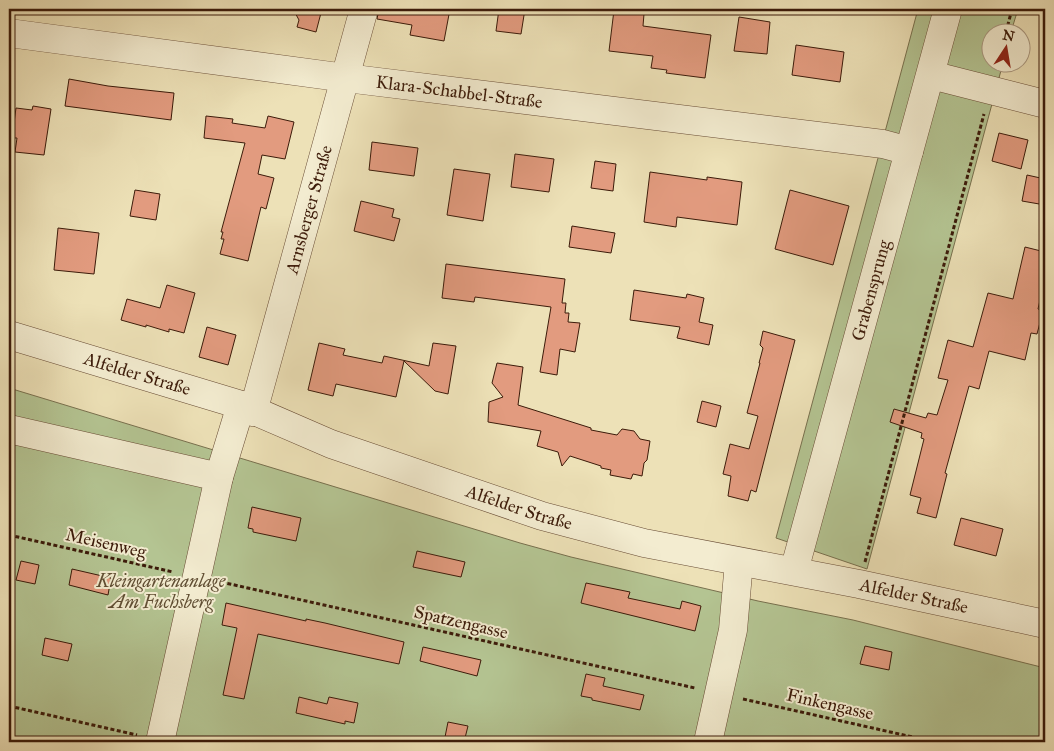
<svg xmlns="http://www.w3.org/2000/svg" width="1054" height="751" font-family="'IM FELL Great Primer',serif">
  <rect width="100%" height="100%" fill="#ede1b7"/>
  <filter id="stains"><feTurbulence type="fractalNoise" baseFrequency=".004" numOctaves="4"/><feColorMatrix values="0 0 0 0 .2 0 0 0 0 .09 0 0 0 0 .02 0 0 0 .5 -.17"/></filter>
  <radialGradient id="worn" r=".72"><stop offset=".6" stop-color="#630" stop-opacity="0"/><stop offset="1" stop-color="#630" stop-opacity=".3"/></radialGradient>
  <!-- green -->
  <g fill="#b4c492" stroke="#78704e">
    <polygon points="918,9 1018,9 1011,32 992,32 992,62 1003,63 867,569 776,538"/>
    <polygon points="9,388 520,543 571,557 758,601 853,620 1045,668 1045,742 9,742"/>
  </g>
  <!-- building -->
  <g fill="#e29b7f" stroke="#3c1b0a">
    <polygon points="293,9 322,9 316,32 297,27 299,20"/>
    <polygon points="379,9 450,9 444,41 410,35 412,25 377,19"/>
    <polygon points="499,9 525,9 521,34 496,31"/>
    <polygon points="614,10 644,14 643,26 711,35 705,78 666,73 667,70 651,68 653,56 609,51"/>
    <polygon points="739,17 770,22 767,54 734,51"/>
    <polygon points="796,45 844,52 840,82 792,75"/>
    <polygon points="69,79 108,86 174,93 171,120 65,106"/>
    <polygon points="33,106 51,109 44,155 15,152 17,138 12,138 16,108 32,110"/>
    <polygon points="206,116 233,119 232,123 265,128 268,116 294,122 285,159 262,155 258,174 274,178 266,209 261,207 248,261 220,254 224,239 221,239 223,232 221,232 245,143 204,138"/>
    <polygon points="999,133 1028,140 1021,169 992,161"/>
    <polygon points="372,142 418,148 414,176 369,170"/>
    <polygon points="515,154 554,159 549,192 511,187"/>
    <polygon points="595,161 616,164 613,191 591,188"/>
    <polygon points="454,169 490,174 483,221 447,215"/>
    <polygon points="650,172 707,180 707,177 742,182 737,225 677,217 676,227 644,222"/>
    <polygon points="1027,175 1045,179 1045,205 1022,201"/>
    <polygon points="135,190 160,194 156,220 130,216"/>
    <polygon points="790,190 849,206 833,265 775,249"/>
    <polygon points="361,201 394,209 392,217 400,219 394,241 354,231"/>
    <polygon points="572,226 615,233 611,253 569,247"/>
    <polygon points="58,228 99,233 94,274 54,270"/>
    <polygon points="1025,247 1045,252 1045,278 1038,309 1043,311 1037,334 1031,333 1025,360 989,351 979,389 969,386 945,473 947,474 936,518 917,513 921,498 910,495 924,439 921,438 922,433 890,422 894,409 926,418 928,413 937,415 948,380 938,378 948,340 973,347 988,293 1013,299"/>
    <polygon points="446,264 565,279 562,303 566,303 565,313 569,313 568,322 580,323 575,352 560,349 557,375 540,372 551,307 475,297 474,302 442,298"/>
    <polygon points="167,285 195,293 184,333 169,329 169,332 146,325 146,327 121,320 127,299 160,308"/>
    <polygon points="634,290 686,298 687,294 704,298 699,322 713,325 709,345 677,338 680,327 630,320"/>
    <polygon points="207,327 236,335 228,365 199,357"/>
    <polygon points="763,331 795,340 756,492 751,490 748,501 728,496 731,476 723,474 730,444 749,449 758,416 747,413 760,363 759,363 763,348 760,345"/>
    <polygon points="319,343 345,349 343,355 382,363 384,356 429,366 433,343 456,346 448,394 435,391 404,361 396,397 336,384 333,396 308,390"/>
    <polygon points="497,363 523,367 518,405 591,428 591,430 617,435 622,429 634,431 640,439 650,441 647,460 644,463 642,476 633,474 631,479 610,475 611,470 601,468 601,466 570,456 562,466 558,452 537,446 541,431 488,422 489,402 503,397 492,383"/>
    <polygon points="702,401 721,406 716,427 697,422"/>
    <polygon points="252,507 301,518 296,541 253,532 253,529 248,528"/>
    <polygon points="961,518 1003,529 996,556 954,545"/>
    <polygon points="417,551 465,562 461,577 413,567"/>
    <polygon points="21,561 39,565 35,584 16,580"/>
    <polygon points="72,569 111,578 108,595 69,585"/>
    <polygon points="586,583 630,592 628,598 680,609 682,601 701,606 695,631 581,603"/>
    <polygon points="226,603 306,621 306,619 325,623 404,642 399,664 258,634 244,699 223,695 237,628 222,625"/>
    <polygon points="45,638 72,644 68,661 42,655"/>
    <polygon points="865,646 892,652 889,670 860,664"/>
    <polygon points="423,647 481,660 477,676 420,661"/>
    <polygon points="586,674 605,678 603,686 644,695 640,710 592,700 592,698 581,696"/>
    <polygon points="299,697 327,704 329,697 358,703 354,723 345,721 345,724 296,713"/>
    <polygon points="448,722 468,726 464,742 444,742"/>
  </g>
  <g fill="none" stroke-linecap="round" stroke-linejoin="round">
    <defs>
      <g id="minor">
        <path id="s1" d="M9,33L346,78L883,144L909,151"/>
        <polyline points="931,75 1045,104"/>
        <path id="s2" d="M9,335L241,405L331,444L542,516L644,543L859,584L1045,624"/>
        <path id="s3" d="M253,412L364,9"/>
        <polyline points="9,429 219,477"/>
        <path id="s4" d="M794,571L948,9"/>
        <polyline points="160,742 219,477 241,405"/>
        <polyline points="708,742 733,630 739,562"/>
      </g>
    </defs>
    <!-- minor casing -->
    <use href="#minor" stroke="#684c35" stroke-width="29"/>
    <!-- path -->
    <g stroke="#3c1b0a" stroke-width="3" stroke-dasharray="4 2.5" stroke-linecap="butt">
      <polyline points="1006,32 1012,9"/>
      <polyline points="9,535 173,572"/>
      <polyline points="865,562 984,114"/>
      <polyline points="221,582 695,688"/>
      <polyline points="743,699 935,742"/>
      <polyline points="9,706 137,735"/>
    </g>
    <!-- minor -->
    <use href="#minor" stroke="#f3ecd0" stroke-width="28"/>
  </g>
  <g text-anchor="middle" stroke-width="4" stroke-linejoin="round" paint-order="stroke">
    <!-- street labels -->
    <g font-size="18" fill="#3c1b0a" stroke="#f3ecd0">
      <text dy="6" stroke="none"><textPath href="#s1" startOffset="454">Klara-Schabbel-Straße</textPath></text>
      <text dy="6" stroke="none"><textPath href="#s3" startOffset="210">Arnsberger Straße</textPath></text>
      <text dy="6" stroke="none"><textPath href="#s4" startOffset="291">Grabensprung</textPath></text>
      <text dy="6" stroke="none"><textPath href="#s2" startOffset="134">Alfelder Straße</textPath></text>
      <text dy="6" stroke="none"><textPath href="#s2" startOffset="539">Alfelder Straße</textPath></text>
      <text transform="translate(106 543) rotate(13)" y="6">Meisenweg</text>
      <text dy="6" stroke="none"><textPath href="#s2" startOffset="944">Alfelder Straße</textPath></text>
      <text transform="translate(461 622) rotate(13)" y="6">Spatzengasse</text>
      <text transform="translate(830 704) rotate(13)" y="6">Finkengasse</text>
    </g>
    <!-- park labels -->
    <g font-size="18" font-style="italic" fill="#604e33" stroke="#f3ecd0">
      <text x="161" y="587">Kleingartenanlage<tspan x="161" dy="21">Am Fuchsberg</tspan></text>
    </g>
  </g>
  <!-- margin -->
  <rect width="1054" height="751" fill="none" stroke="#ede1b7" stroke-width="30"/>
  <rect x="10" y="10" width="1034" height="731" fill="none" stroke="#3c1b0a" stroke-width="2.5"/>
  <rect x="15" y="15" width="1024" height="721" fill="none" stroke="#3c1b0a"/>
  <!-- north arrow -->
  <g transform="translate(1006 48) rotate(12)"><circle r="24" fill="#f3ecd0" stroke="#aa9881"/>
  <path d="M0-4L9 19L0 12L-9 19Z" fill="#8f2418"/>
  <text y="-8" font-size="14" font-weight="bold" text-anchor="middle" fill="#3c1b0a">N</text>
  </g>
  <rect width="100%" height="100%" filter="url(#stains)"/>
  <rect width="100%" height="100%" fill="url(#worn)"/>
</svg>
